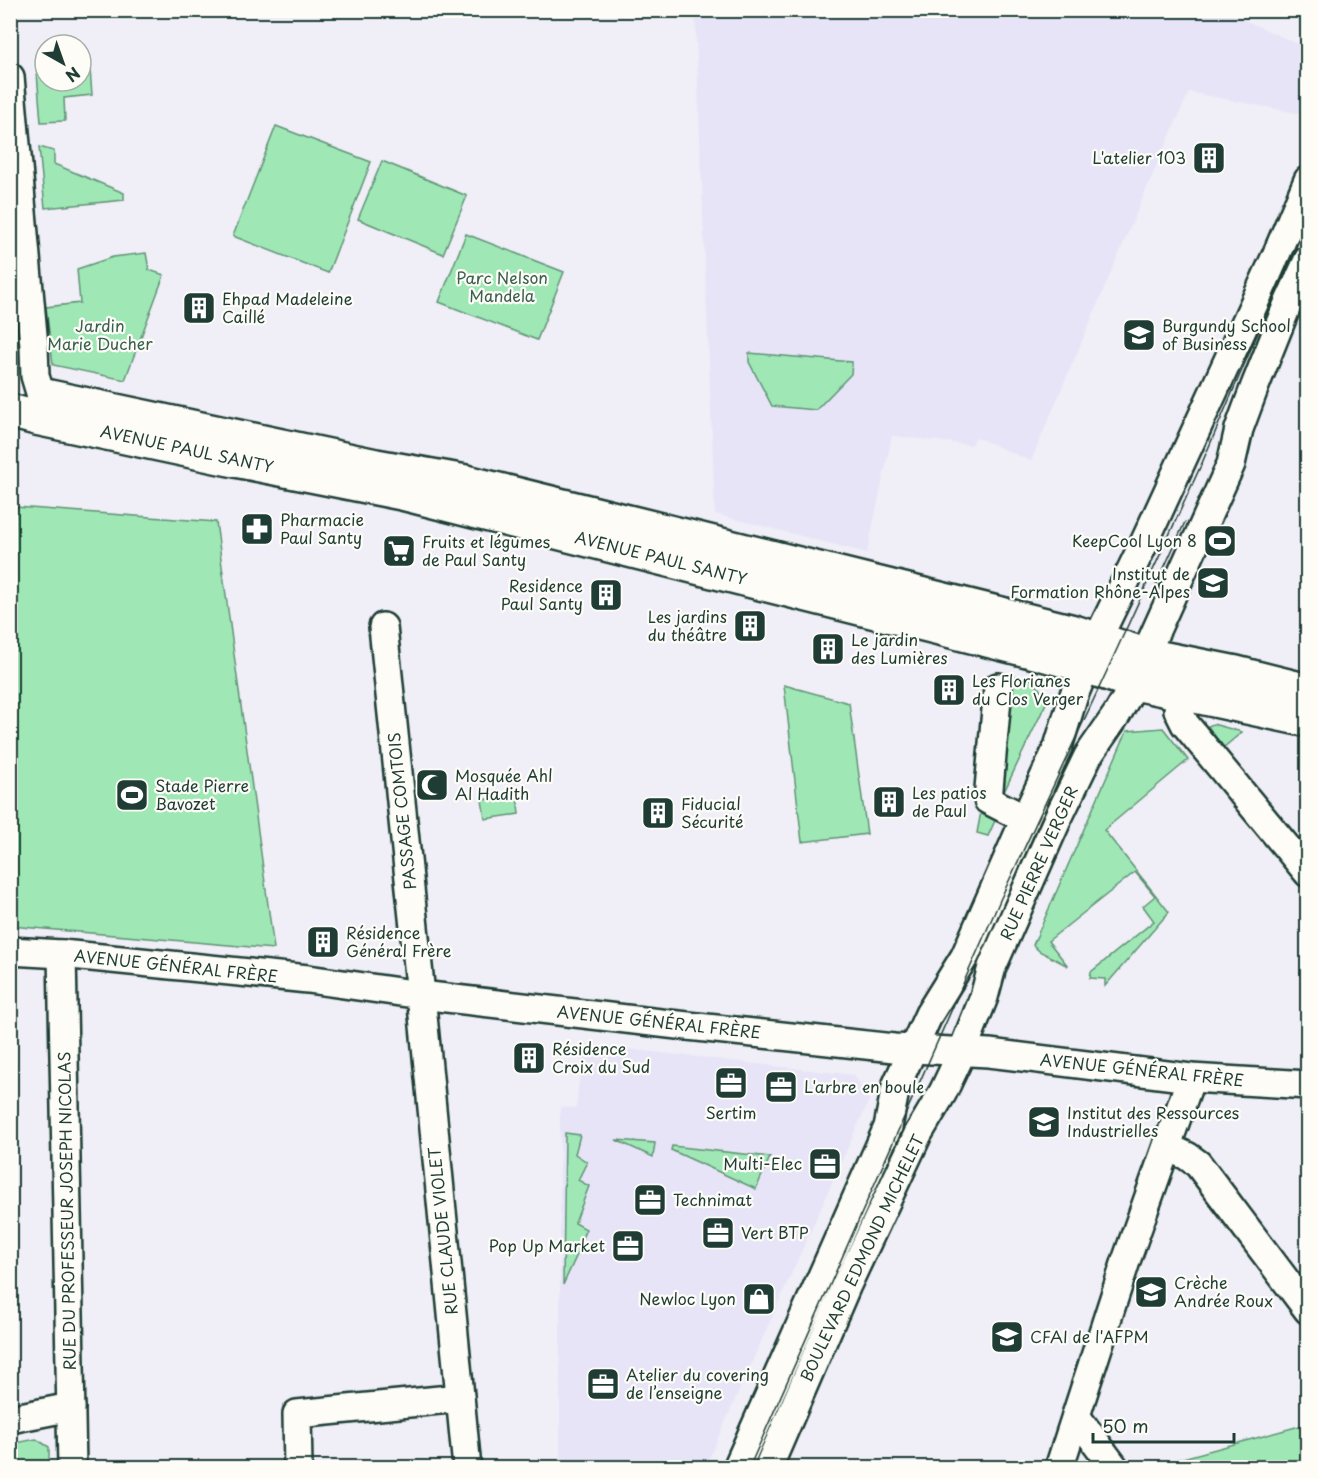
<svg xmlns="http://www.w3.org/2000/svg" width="1318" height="1478" font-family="'Playpen Sans',sans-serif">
  <rect width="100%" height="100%" fill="#f0eef7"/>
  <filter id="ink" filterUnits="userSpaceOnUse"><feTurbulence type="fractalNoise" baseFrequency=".0167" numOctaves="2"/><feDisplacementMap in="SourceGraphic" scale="12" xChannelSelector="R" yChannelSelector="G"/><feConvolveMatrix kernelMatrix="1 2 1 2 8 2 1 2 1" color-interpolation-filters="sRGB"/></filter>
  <g filter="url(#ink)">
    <!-- built -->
    <g fill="#e7e4f7">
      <polygon points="695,11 1224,11 1307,48 1307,115 1189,92 1146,190 1031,461 976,437 971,445 892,436 867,553 715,514"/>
      <polygon points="583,1044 854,1075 869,1100 705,1467 560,1468 560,1107 576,1108"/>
    </g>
    <!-- green -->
    <g fill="#9fe8b6" stroke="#5f9275" stroke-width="1.5">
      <polygon points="89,56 92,95 64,98 65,121 41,122 36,61 45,60 45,81 81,81 81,57"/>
      <polygon points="276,126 371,162 328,273 233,236"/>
      <polygon points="39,147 54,151 54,164 124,193 124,200 45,208"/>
      <polygon points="382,161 467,196 443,254 358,219"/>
      <polygon points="466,234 564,272 537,340 439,302"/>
      <polygon points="146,253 149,270 164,275 125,380 53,365 46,307 80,303 77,269 113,257"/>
      <polygon points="749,353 852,362 851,374 816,410 772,406 749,362"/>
      <polygon points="16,507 216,522 274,949 11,926 10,594"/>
      <polygon points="1009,675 1034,680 1047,701 1003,794 993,791 1003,709 1011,698 1013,686"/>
      <polygon points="784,685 849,703 867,834 802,842"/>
      <polygon points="1213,724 1242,732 1223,748 1208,726"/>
      <polygon points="1163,728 1188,760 1104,830 1169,912 1105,986 1105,979 1090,978 1091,972 1154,921 1143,906 1155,896 1135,872 1048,941 1068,966 1039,951 1033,945 1127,731"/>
      <polygon points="517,795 519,814 485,819 482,800"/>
      <polygon points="982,806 998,814 988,836 977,833"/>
      <polygon points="565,1133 580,1135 575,1154 587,1162 578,1180 589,1186 575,1223 586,1229 579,1245 581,1246 563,1285"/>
      <polygon points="616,1140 655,1143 653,1157"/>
      <polygon points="672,1146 770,1157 756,1189 671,1150"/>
      <polygon points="1307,1424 1307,1467 1150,1467"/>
      <polygon points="36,1439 49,1447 49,1467 11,1467 11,1444"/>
    </g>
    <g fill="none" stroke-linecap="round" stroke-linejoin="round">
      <defs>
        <g id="minor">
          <polyline points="10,77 34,346 35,376 41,396 36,417"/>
          <polyline points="383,627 421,995 467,1468"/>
          <polyline points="1188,674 1178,710 1185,724 1308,873"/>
          <polyline points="998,687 988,800 1025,819"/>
          <polyline points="10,951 62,954 308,979 421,995 669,1024 894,1048 989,1053 1191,1078 1308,1085"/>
          <polyline points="62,954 72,1468"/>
          <polyline points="1167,1147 1187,1156 1198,1164 1308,1310"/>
          <polyline points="1076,1416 1115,1468"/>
          <polyline points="10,1419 71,1407"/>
          <polyline points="298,1468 297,1414 460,1398"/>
          <polyline points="737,1468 888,1127 896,1086 929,1014 965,956 1025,819 1058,747 1074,695 1097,640 1145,541 1275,258 1308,180"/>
          <polyline points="768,1468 847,1285 918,1134 943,1092 962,1052 984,997 992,967 1058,818 1088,756 1117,714 1135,683 1145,655 1231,464 1239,429 1255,386 1287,306 1308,260"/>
          <polyline points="1059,1468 1126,1261 1191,1078"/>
        </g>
        <g id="major">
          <polyline points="45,396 376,466 466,482 1074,632 1145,655 1236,673 1308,691"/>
          <polyline points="10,411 36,418 225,458 402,493 1043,654 1086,666 1135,683 1308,720"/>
        </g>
      </defs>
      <!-- minor casing -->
      <use href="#minor" stroke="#1f3d34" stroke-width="32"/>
      <!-- major casing -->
      <use href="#major" stroke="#1f3d34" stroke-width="38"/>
      <!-- minor -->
      <use href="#minor" stroke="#fdfcf7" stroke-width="27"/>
      <!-- major -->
      <use href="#major" stroke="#fdfcf7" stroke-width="33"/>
      <!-- tram -->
      <g stroke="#1f3d34" stroke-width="1.5">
        <polyline points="1154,590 1185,522"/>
        <polyline points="749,1468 1001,898 1106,673 1202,463 1308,216"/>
      </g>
    </g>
  </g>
  <!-- icons -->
  <defs>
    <symbol id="building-square" viewBox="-11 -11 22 22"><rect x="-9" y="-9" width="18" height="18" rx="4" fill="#1f3d34" stroke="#fdfcf7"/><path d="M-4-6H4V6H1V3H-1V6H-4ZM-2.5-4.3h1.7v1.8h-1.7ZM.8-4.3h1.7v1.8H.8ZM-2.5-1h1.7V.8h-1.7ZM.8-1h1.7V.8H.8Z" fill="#fff"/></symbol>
    <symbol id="university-square" viewBox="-11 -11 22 22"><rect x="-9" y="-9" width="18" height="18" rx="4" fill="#1f3d34" stroke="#fdfcf7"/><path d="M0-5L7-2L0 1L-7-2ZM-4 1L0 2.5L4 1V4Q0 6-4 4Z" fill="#fff"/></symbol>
    <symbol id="pharmacy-square" viewBox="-11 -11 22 22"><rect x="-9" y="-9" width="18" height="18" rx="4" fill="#1f3d34" stroke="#fdfcf7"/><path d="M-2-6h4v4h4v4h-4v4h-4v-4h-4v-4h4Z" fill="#fff"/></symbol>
    <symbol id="stadium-square" viewBox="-11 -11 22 22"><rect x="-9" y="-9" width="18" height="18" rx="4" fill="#1f3d34" stroke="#fdfcf7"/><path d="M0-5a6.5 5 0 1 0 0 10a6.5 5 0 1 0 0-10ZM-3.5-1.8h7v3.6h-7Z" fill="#fff"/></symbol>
    <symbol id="supermarket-square" viewBox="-11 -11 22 22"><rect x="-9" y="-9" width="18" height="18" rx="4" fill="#1f3d34" stroke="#fdfcf7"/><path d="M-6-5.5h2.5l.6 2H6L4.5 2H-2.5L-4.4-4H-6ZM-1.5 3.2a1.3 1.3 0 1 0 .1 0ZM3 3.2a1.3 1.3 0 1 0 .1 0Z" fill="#fff"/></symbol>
    <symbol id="mosque-square" viewBox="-11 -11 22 22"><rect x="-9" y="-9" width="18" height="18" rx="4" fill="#1f3d34" stroke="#fdfcf7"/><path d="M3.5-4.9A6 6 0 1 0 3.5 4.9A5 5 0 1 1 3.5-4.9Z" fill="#fff"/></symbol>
    <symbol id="office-square" viewBox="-11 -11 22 22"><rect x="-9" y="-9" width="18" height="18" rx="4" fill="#1f3d34" stroke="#fdfcf7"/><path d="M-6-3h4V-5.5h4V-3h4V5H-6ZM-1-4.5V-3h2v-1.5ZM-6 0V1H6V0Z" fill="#fff"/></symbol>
    <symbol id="school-square" viewBox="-11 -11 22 22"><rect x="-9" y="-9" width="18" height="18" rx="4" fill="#1f3d34" stroke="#fdfcf7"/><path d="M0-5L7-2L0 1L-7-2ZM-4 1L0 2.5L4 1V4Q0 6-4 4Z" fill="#fff"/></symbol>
    <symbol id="shop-square" viewBox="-11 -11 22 22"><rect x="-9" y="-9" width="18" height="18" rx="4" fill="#1f3d34" stroke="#fdfcf7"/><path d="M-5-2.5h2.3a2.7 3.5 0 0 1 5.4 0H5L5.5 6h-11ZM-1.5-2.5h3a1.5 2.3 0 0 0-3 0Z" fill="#fff"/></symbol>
  </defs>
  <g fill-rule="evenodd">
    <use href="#building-square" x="1190" y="139" width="38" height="38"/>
    <use href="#building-square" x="180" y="289" width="38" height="38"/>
    <use href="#university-square" x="1120" y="316" width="38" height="38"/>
    <use href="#pharmacy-square" x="238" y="510" width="38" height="38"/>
    <use href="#stadium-square" x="1201" y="522" width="38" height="38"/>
    <use href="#supermarket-square" x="380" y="532" width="38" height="38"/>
    <use href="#university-square" x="1194" y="564" width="38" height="38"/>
    <use href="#building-square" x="587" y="576" width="38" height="38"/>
    <use href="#building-square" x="731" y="607" width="38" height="38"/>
    <use href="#building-square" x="809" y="630" width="38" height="38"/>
    <use href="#building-square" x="930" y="671" width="38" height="38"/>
    <use href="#mosque-square" x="413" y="766" width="38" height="38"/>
    <use href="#stadium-square" x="113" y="776" width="38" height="38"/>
    <use href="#building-square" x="870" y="783" width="38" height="38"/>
    <use href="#building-square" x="639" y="794" width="38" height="38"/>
    <use href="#building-square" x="304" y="923" width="38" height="38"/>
    <use href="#building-square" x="510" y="1039" width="38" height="38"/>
    <use href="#office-square" x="712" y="1064" width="38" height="38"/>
    <use href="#office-square" x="762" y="1068" width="38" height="38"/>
    <use href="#university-square" x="1025" y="1103" width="38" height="38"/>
    <use href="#office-square" x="806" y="1145" width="38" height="38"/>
    <use href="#office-square" x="631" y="1181" width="38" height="38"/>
    <use href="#office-square" x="699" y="1214" width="38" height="38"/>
    <use href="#office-square" x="609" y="1227" width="38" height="38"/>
    <use href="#school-square" x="1132" y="1273" width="38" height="38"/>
    <use href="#shop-square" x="740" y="1280" width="38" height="38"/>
    <use href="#university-square" x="988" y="1318" width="38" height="38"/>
    <use href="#office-square" x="584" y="1365" width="38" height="38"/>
  </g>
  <g text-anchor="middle" stroke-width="4.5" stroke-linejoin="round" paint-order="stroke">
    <!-- poi labels -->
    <g font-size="16" fill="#1f3d34" stroke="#fdfcf7" text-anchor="start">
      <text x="1186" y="164" text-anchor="end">L'atelier 103</text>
      <text x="222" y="305">Ehpad Madeleine<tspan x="222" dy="18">Caillé</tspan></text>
      <text x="1162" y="332">Burgundy School<tspan x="1162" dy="18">of Business</tspan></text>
      <text x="280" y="526">Pharmacie<tspan x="280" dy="18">Paul Santy</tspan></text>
      <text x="1197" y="547" text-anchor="end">KeepCool Lyon 8</text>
      <text x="422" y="548">Fruits et légumes<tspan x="422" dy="18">de Paul Santy</tspan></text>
      <text x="1190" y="580" text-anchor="end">Institut de<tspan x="1190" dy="18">Formation Rhône-Alpes</tspan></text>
      <text x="583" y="592" text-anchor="end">Residence<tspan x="583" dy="18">Paul Santy</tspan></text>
      <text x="727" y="623" text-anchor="end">Les jardins<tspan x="727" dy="18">du théâtre</tspan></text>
      <text x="851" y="646">Le jardin<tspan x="851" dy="18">des Lumières</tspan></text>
      <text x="972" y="687">Les Florianes<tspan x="972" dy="18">du Clos Verger</tspan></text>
      <text x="455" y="782">Mosquée Ahl<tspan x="455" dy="18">Al Hadith</tspan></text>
      <text x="155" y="792">Stade Pierre<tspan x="155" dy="18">Bavozet</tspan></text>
      <text x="912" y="799">Les patios<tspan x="912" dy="18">de Paul</tspan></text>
      <text x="681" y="810">Fiducial<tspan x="681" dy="18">Sécurité</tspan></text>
      <text x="346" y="939">Résidence<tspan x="346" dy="18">Général Frère</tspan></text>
      <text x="552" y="1055">Résidence<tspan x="552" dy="18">Croix du Sud</tspan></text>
      <text x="804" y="1093">L'arbre en boule</text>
      <text x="731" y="1119" text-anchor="middle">Sertim</text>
      <text x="1067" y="1119">Institut des Ressources<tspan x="1067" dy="18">Industrielles</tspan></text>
      <text x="802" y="1170" text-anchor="end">Multi-Elec</text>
      <text x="673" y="1206">Technimat</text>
      <text x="741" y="1239">Vert BTP</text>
      <text x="605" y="1252" text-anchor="end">Pop Up Market</text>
      <text x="1174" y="1289">Crèche<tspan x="1174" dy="18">Andrée Roux</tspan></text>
      <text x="736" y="1305" text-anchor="end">Newloc Lyon</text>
      <text x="1030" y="1343">CFAI de l'AFPM</text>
      <text x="626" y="1381">Atelier du covering<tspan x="626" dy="18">de l’enseigne</tspan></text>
    </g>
    <!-- park labels -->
    <g font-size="16" fill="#395f4e" stroke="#fdfcf7">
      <text x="502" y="284">Parc Nelson<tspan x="502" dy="18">Mandela</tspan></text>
      <text x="100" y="332">Jardin<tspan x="100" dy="18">Marie Ducher</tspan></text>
    </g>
    <!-- street labels -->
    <g font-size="16" fill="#1f3d34" stroke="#fdfcf7">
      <text transform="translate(187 449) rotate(12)" y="6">AVENUE PAUL SANTY</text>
      <text transform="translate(661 558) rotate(14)" y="6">AVENUE PAUL SANTY</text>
      <text transform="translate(402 811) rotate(-96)" y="6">PASSAGE COMTOIS</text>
      <text transform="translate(1039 863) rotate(-66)" y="6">RUE PIERRE VERGER</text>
      <text transform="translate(176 966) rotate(6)" y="6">AVENUE GÉNÉRAL FRÈRE</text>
      <text transform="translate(659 1022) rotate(6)" y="6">AVENUE GÉNÉRAL FRÈRE</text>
      <text transform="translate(1142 1070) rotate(6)" y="6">AVENUE GÉNÉRAL FRÈRE</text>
      <text transform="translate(67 1211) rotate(-91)" y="6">RUE DU PROFESSEUR JOSEPH NICOLAS</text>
      <text transform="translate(443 1231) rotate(-96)" y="6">RUE CLAUDE VIOLET</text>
      <text transform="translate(862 1258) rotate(-65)" y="6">BOULEVARD EDMOND MICHELET</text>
    </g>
  </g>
  <!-- margin -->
  <rect width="1318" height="1478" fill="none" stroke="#fdfcf7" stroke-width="36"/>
  <rect x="18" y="18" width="1282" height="1442" fill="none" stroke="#1f3d34" stroke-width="2" filter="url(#ink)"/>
  <!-- north arrow -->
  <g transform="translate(63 63) rotate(140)"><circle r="28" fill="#fdfcf7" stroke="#a4b0a9" stroke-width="1.5"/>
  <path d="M0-4.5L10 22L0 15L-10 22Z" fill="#1f3d34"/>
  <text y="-9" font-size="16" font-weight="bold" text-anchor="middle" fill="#1f3d34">N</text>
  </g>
  <!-- scale -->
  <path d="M1093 1433v9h141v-9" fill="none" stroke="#1f3d34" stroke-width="3"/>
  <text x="1102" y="1433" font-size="18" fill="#1f3d34" stroke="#fdfcf7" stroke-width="4.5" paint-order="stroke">50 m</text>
</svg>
